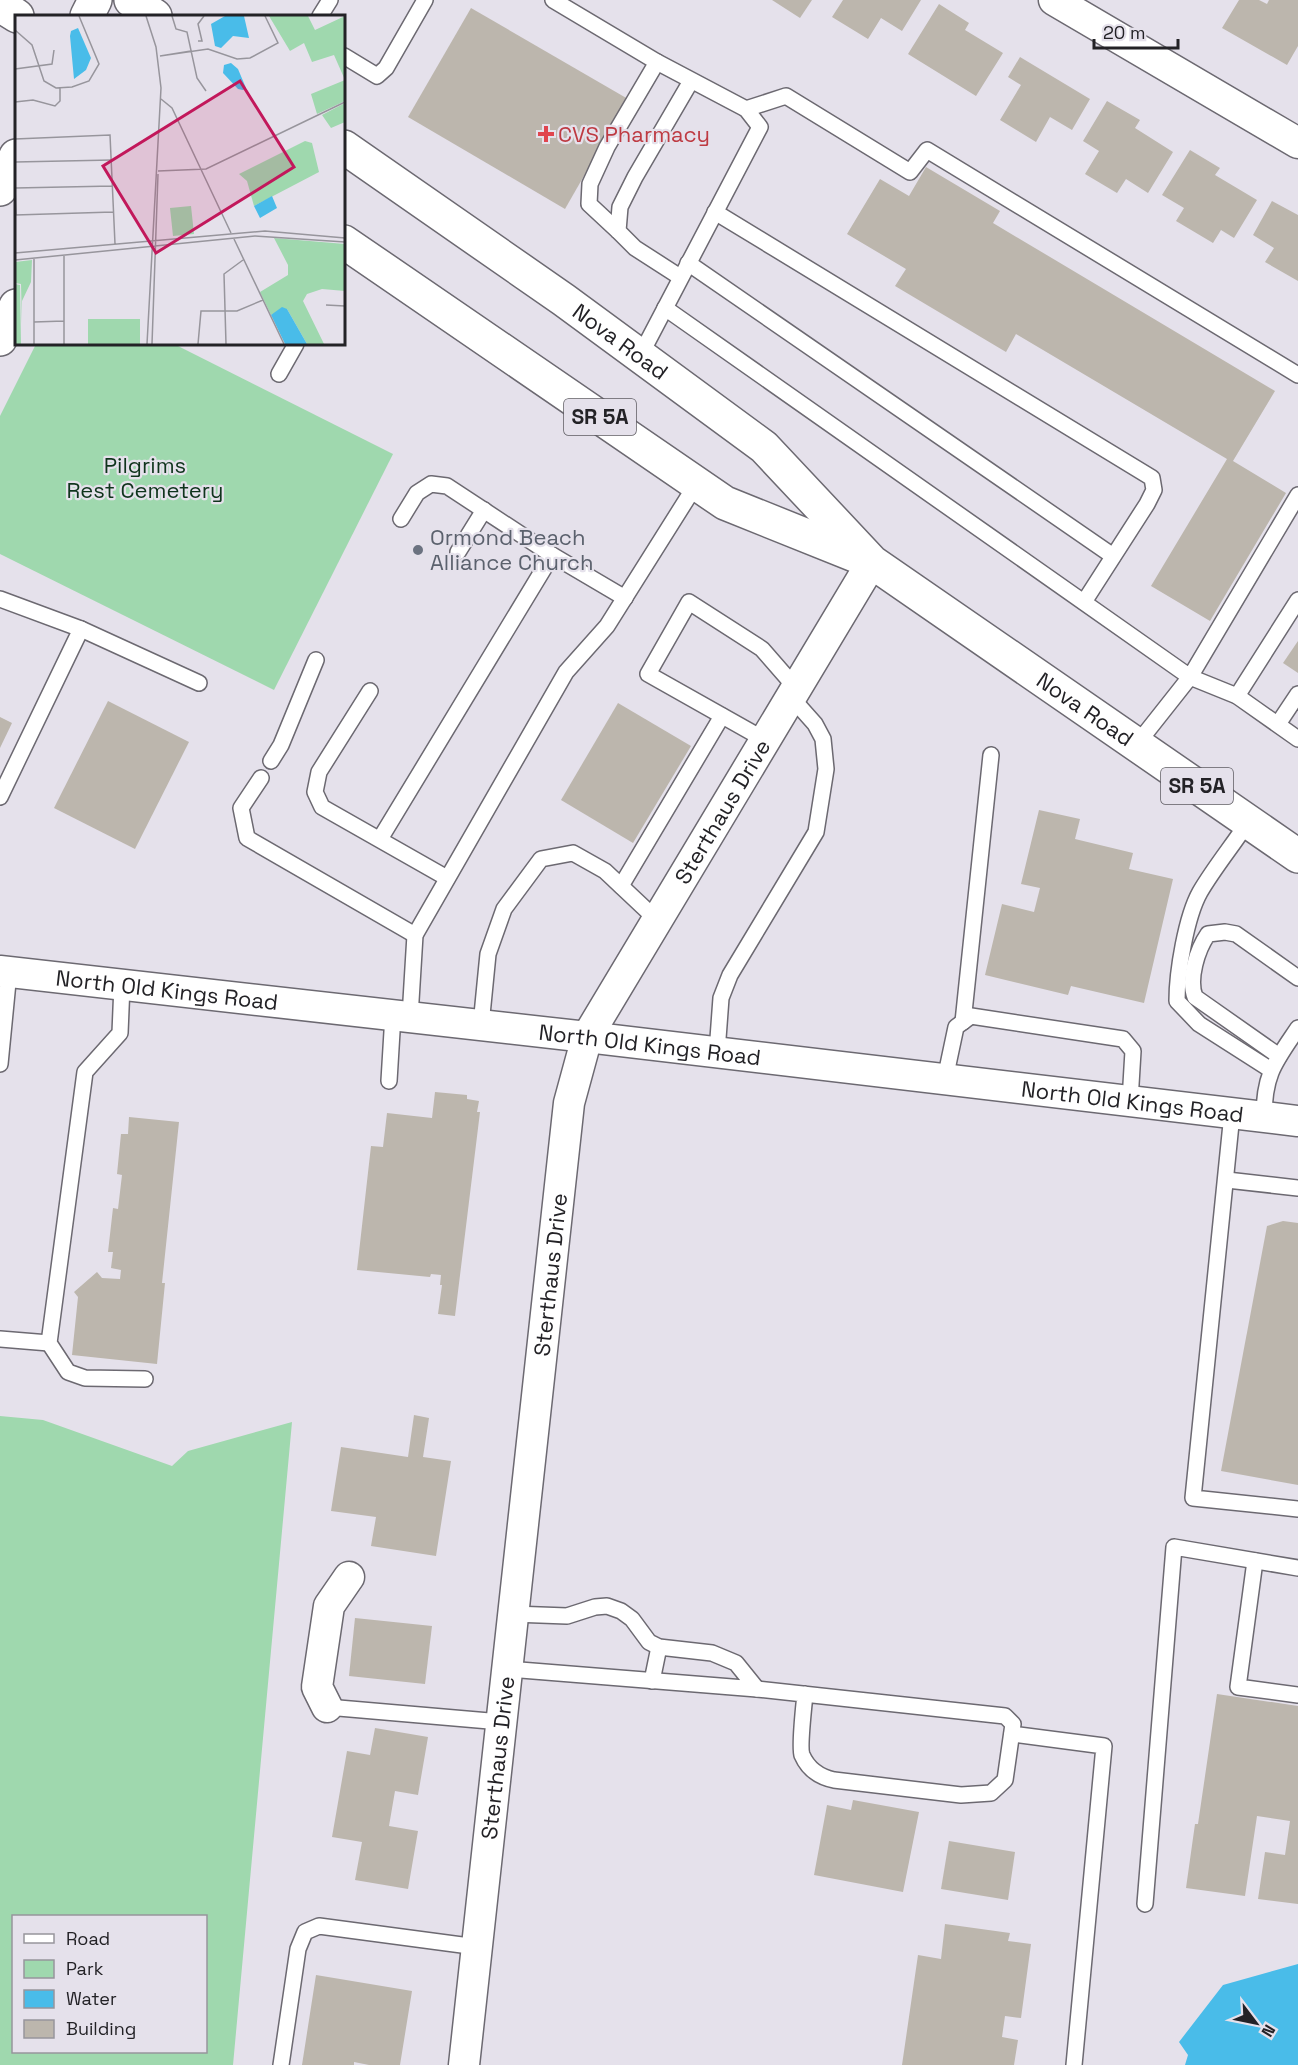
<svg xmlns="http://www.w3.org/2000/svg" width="1298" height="2065" font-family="'Space Grotesk',sans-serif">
  <rect width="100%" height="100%" fill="#e5e1eb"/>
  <!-- green -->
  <g fill="#9fd8ae" fill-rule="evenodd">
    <polygon points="36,344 174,344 393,454 274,690 0,554 0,416"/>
    <path d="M0,1416L43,1420L172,1466L188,1451L292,1422L233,2065H0ZM206,1916V2052H14V1916Z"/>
  </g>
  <!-- water -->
  <polygon fill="#49bce9" points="1298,1964 1298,2065 1185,2065 1188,2055 1179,2042 1223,1985"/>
  <!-- building -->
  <g fill="#bcb6ad">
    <polygon points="772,0 812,0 800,18"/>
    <polygon points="843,0 921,0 902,31 881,18 868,39 832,17"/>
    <polygon points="1239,0 1259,0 1267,4 1269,0 1298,0 1298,46 1287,65 1222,28"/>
    <polygon points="939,4 969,23 965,30 1003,53 976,96 908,54"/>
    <polygon points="471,8 628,99 565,209 408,117"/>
    <polygon points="1020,57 1090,99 1072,130 1050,117 1036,142 1000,120 1021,85 1008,77"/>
    <polygon points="1107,101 1140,120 1135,128 1173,152 1148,193 1126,179 1117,193 1085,174 1099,151 1083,141"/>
    <polygon points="1190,150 1220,168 1215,175 1257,200 1234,238 1221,230 1213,243 1176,221 1184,208 1162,195"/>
    <polygon points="926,167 1000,211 993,223 1275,391 1233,461 1286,493 1210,621 1151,586 1227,459 1016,334 1006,352 895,286 906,269 847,234 880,179 909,196"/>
    <polygon points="1272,201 1298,215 1298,281 1265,262 1274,248 1253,235"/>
    <polygon points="1298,641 1298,673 1283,663"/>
    <polygon points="108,701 189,742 135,849 54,808"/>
    <polygon points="618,703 691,746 633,843 561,800"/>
    <polygon points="0,717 12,723 0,748"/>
    <polygon points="1039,810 1080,819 1075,839 1133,853 1129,869 1173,879 1144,1003 1071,986 1068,995 985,975 1002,904 1034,912 1040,888 1021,884"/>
    <polygon points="435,1092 467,1095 467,1099 479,1101 477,1112 480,1112 455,1316 438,1314 442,1285 440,1285 441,1275 431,1274 430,1277 357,1270 371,1146 383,1147 387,1113 432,1118"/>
    <polygon points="129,1117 179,1122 162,1283 165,1283 157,1364 72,1355 78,1297 74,1292 97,1272 102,1278 120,1279 121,1270 111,1268 113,1252 108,1252 113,1208 118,1209 122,1175 117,1174 121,1134 128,1134"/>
    <polygon points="1283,1221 1298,1223 1298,1485 1221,1471 1267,1226"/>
    <polygon points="414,1415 429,1418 423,1457 451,1461 436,1556 371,1546 376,1517 331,1511 341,1447 408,1457"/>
    <polygon points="355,1618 432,1626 425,1684 349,1676"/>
    <polygon points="1217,1694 1298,1706 1298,1904 1258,1899 1265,1852 1285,1855 1290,1821 1257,1816 1245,1896 1186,1888 1195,1824 1198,1824"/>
    <polygon points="375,1728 428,1737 418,1795 395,1791 389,1826 418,1831 408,1889 355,1880 362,1842 332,1837 347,1751 370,1755"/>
    <polygon points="853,1800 919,1812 903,1892 814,1875 827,1805 851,1810"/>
    <polygon points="949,1841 1015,1852 1008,1900 941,1889"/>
    <polygon points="945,1924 1010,1933 1008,1941 1031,1944 1021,2018 1005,2016 1002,2037 1018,2040 1014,2065 902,2065 918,1955 941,1959"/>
    <polygon points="316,1975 412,1991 400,2065 369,2065 354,2062 354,2065 302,2065"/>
  </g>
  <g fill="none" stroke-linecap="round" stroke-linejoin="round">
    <defs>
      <g id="lane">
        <polyline points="553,0 657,62 746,109 760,127 640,356"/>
        <polyline points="320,16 330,0"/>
        <polyline points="344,56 377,76 386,68 425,0"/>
        <polyline points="746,109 786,96 910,172 927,150 1298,375"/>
        <polyline points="715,212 1152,478 1154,490 1147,504 1084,602"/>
        <polyline points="618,231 589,204 590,184 607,147 657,62"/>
        <polyline points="688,263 1113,556"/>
        <polyline points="680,277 635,248 618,231 620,207 635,177 691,81"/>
        <polyline points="665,308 1190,677 1298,495"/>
        <polyline points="279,374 296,344"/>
        <polyline points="401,519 417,493 431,484 447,486 552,555 625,598"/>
        <polyline points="458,552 484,510"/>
        <polyline points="0,599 81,629 0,797"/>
        <polyline points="81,629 199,683"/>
        <polyline points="370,691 319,772 315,792 322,807 447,878"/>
        <polyline points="1237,696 1298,600"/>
        <polyline points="1278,724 1298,694"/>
        <polyline points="765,740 648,674 689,602 762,649 796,688"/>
        <polyline points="1137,744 1190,677 1237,696 1298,739"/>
        <polyline points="271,761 281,745 316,660"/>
        <polyline points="261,778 241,808 247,838 415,935"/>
        <path d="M1248,822C1233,845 1214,868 1200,892C1186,917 1177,972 1177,1001L1199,1024L1271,1070"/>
        <polyline points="380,839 552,555"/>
        <polyline points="621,886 722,716"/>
        <polyline points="122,985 120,1033 85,1072 49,1343 68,1372 85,1378 145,1379"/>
        <polyline points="410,1017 415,935 566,672 607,626 697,483"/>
        <polyline points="963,1022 991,755"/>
        <polyline points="481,1025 488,954 504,909 541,859 573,853 605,871 657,920"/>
        <polyline points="717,1052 721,998 730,975 816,832 826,769 823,739 815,724 791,697"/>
        <path d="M1279,1056L1195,997C1188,979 1197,950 1208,934L1225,932L1236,934L1298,978"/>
        <polyline points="0,1064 9,972"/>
        <polyline points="945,1079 956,1027 971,1016 1123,1039 1133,1051 1130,1101"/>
        <polyline points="389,1081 393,1015"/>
        <polyline points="1232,1114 1193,1498 1298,1509"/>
        <path d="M1264,1117C1264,1074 1275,1062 1298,1028"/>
        <polyline points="1227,1180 1298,1188"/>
        <polyline points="0,1339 49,1343"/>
        <polyline points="1255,1561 1238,1687 1298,1695"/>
        <polyline points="507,1669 757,1689 736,1663 712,1653 659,1647 649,1642 632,1619 621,1611 607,1606 595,1607 567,1616 513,1614"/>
        <polyline points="652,1681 659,1647"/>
        <path d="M757,1689L1005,1716L1013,1724L1005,1780L991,1793L961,1795L834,1780C820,1777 808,1769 802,1755C799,1747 804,1705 805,1694"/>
        <polyline points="327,1707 501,1722"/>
        <polyline points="1012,1734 1104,1746 1074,2065"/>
        <polyline points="1145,1904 1174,1547 1298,1568"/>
        <polyline points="281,2065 298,1949 305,1932 319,1926 477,1947"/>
      </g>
      <g id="street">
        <polyline points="1054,0 1298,143"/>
        <path id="s1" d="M0,971L587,1037L1298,1121"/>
        <polyline points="327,1707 317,1687 329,1606 349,1577"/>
        <path id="s2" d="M464,2065L569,1103L587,1037L872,562"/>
      </g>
      <g id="primary">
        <polyline points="131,0 155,16"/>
        <polyline points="0,5 17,16"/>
        <polyline points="87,16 95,0"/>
        <path id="s3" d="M344,147L564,300L764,447L872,562L1298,856"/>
        <polyline points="0,189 16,156"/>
        <polyline points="344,242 725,503 862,558"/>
        <polyline points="0,339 16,306"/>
      </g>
    </defs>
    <!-- lane casing -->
    <use href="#lane" stroke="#6c6971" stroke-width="18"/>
    <!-- street casing -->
    <use href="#street" stroke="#6c6971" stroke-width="33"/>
    <!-- primary casing -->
    <use href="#primary" stroke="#6c6971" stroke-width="36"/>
    <!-- lane -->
    <use href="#lane" stroke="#fff" stroke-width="15"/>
    <!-- street -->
    <use href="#street" stroke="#fff" stroke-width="30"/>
    <!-- primary -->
    <use href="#primary" stroke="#fff" stroke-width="33"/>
  </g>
  <!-- markers -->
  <path fill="#e0444e" stroke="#e5e1eb" stroke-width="2" d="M543 125h6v6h6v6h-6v6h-6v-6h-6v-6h6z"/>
  <circle fill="#6b7280" stroke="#e5e1eb" stroke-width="2" cx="418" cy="550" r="6"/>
  <g text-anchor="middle" stroke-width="4.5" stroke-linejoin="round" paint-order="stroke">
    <!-- shield labels -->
    <g fill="#e5e1eb" stroke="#5d5b61" stroke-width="1.5">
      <rect x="564" y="399" width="72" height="36" rx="4.5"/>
      <rect x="1161" y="768" width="72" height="36" rx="4.5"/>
    </g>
    <g font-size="21" font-weight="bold" fill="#232226">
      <text x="600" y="424">SR 5A</text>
      <text x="1197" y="793">SR 5A</text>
    </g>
    <!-- health labels -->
    <g font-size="22" fill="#be3a42" stroke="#e5e1eb" text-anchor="start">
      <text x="558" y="142">CVS Pharmacy</text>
    </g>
    <!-- street labels -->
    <g font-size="22" fill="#232226" stroke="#e5e1eb">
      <text dy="8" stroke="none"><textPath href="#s3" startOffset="338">Nova Road</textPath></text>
      <text dy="8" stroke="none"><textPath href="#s3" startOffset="933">Nova Road</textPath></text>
      <text dy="8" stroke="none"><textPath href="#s2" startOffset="1299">Sterthaus Drive</textPath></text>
      <text dy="8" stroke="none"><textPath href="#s1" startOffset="168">North Old Kings Road</textPath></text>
      <text dy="8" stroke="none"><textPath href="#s1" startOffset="654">North Old Kings Road</textPath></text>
      <text dy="8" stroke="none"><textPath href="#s1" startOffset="1140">North Old Kings Road</textPath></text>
      <text dy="8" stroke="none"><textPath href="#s2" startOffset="795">Sterthaus Drive</textPath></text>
      <text dy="8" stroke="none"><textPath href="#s2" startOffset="309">Sterthaus Drive</textPath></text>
    </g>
    <!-- park labels -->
    <g font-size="22" fill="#0f341c" stroke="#e5e1eb">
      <text x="145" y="473">Pilgrims<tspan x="145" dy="25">Rest Cemetery</tspan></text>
    </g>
    <!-- worship labels -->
    <g font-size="22" fill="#5b616d" stroke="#e5e1eb" text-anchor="start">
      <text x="430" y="545">Ormond Beach<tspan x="430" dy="25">Alliance Church</tspan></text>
    </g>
  </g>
  <!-- overview -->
  <g transform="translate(15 15)">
    <rect width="330" height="330" fill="#e5e1eb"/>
    <path d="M254,1H293L300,15L330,1V86L302,99L296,79L330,65L319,40L297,47L289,28L275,36ZM330,88V107L316,113L307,100ZM290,126L297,128L304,157L239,191L232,166L224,159ZM176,191L179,219L158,221L155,193ZM259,223L330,229V276L307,274L292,279L288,286L309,329H292L272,294L256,300L245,277L273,260V250ZM17,245L16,267L7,286V309L6,269L0,268V247ZM0,269L5,270L6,329H0ZM73,304H125V329H73Z" fill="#9fd8ae"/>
    <path d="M210,1H229L234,23L218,21L206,33L200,31L196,9ZM63,13L76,43L71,55L59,64L55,21L56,16ZM216,48L223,54L231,73L228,75L223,74L208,58L209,50ZM257,181L262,193L245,203L239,191ZM267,292L272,294L292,329H270L256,300Z" fill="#49bce9"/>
    <path fill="none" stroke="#97959c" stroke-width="1.5" d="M131,1L141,32L146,73L132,329M157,1L161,14L172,17L182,63L191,76M0,15L17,30L29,66L41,73L57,72L74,66L84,49L64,1M183,26H187L183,9L189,1M145,41L193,34L222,44L235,43L263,28L250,1M145,41L176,36M0,54L37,49L39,35M146,84L157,93L216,218M0,87L18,85L40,91L45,86V73M0,124L95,120L100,229M0,147L97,145M143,156L191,154L330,87M0,171L1,200M0,173L98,171M0,200L98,197M219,224L269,329M0,238L250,216L330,223M49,240V329M19,244V329M0,245L240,221L330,227M311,290L330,291M19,307L49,306M137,329L143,159M183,329L186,296H222L248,285M211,329L209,259L228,245"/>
    <path fill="#c2185b" fill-opacity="0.15" stroke="#c2185b" stroke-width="3" d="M225,66L279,152L141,238L88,151Z"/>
    <rect width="330" height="330" fill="none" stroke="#232226" stroke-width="3"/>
  </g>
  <!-- legend -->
  <rect x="12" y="1915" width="195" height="138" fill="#e5e1eb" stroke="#97959c" stroke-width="1.5"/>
  <rect x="24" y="1934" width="30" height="9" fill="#ffffff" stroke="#97959c" stroke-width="1.5"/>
  <text x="66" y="1945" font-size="18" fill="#232226">Road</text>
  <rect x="24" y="1960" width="30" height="18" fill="#9fd8ae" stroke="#97959c" stroke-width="1.5"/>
  <text x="66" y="1975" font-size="18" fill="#232226">Park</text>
  <rect x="24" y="1990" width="30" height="18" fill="#49bce9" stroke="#97959c" stroke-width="1.5"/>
  <text x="66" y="2005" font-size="18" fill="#232226">Water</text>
  <rect x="24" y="2020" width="30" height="18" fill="#bcb6ad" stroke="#97959c" stroke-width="1.5"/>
  <text x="66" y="2035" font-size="18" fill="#232226">Building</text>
  <!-- north arrow -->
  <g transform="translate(1256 2023) rotate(122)" stroke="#e5e1eb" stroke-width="4.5" paint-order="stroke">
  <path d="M0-4.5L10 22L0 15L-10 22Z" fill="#232226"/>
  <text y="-9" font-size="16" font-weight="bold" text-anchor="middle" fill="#232226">N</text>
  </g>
  <!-- scale -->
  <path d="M1094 39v9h84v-9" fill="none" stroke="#232226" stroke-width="3"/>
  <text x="1103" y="39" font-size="18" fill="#232226" stroke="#e5e1eb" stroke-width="4.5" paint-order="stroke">20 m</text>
</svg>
